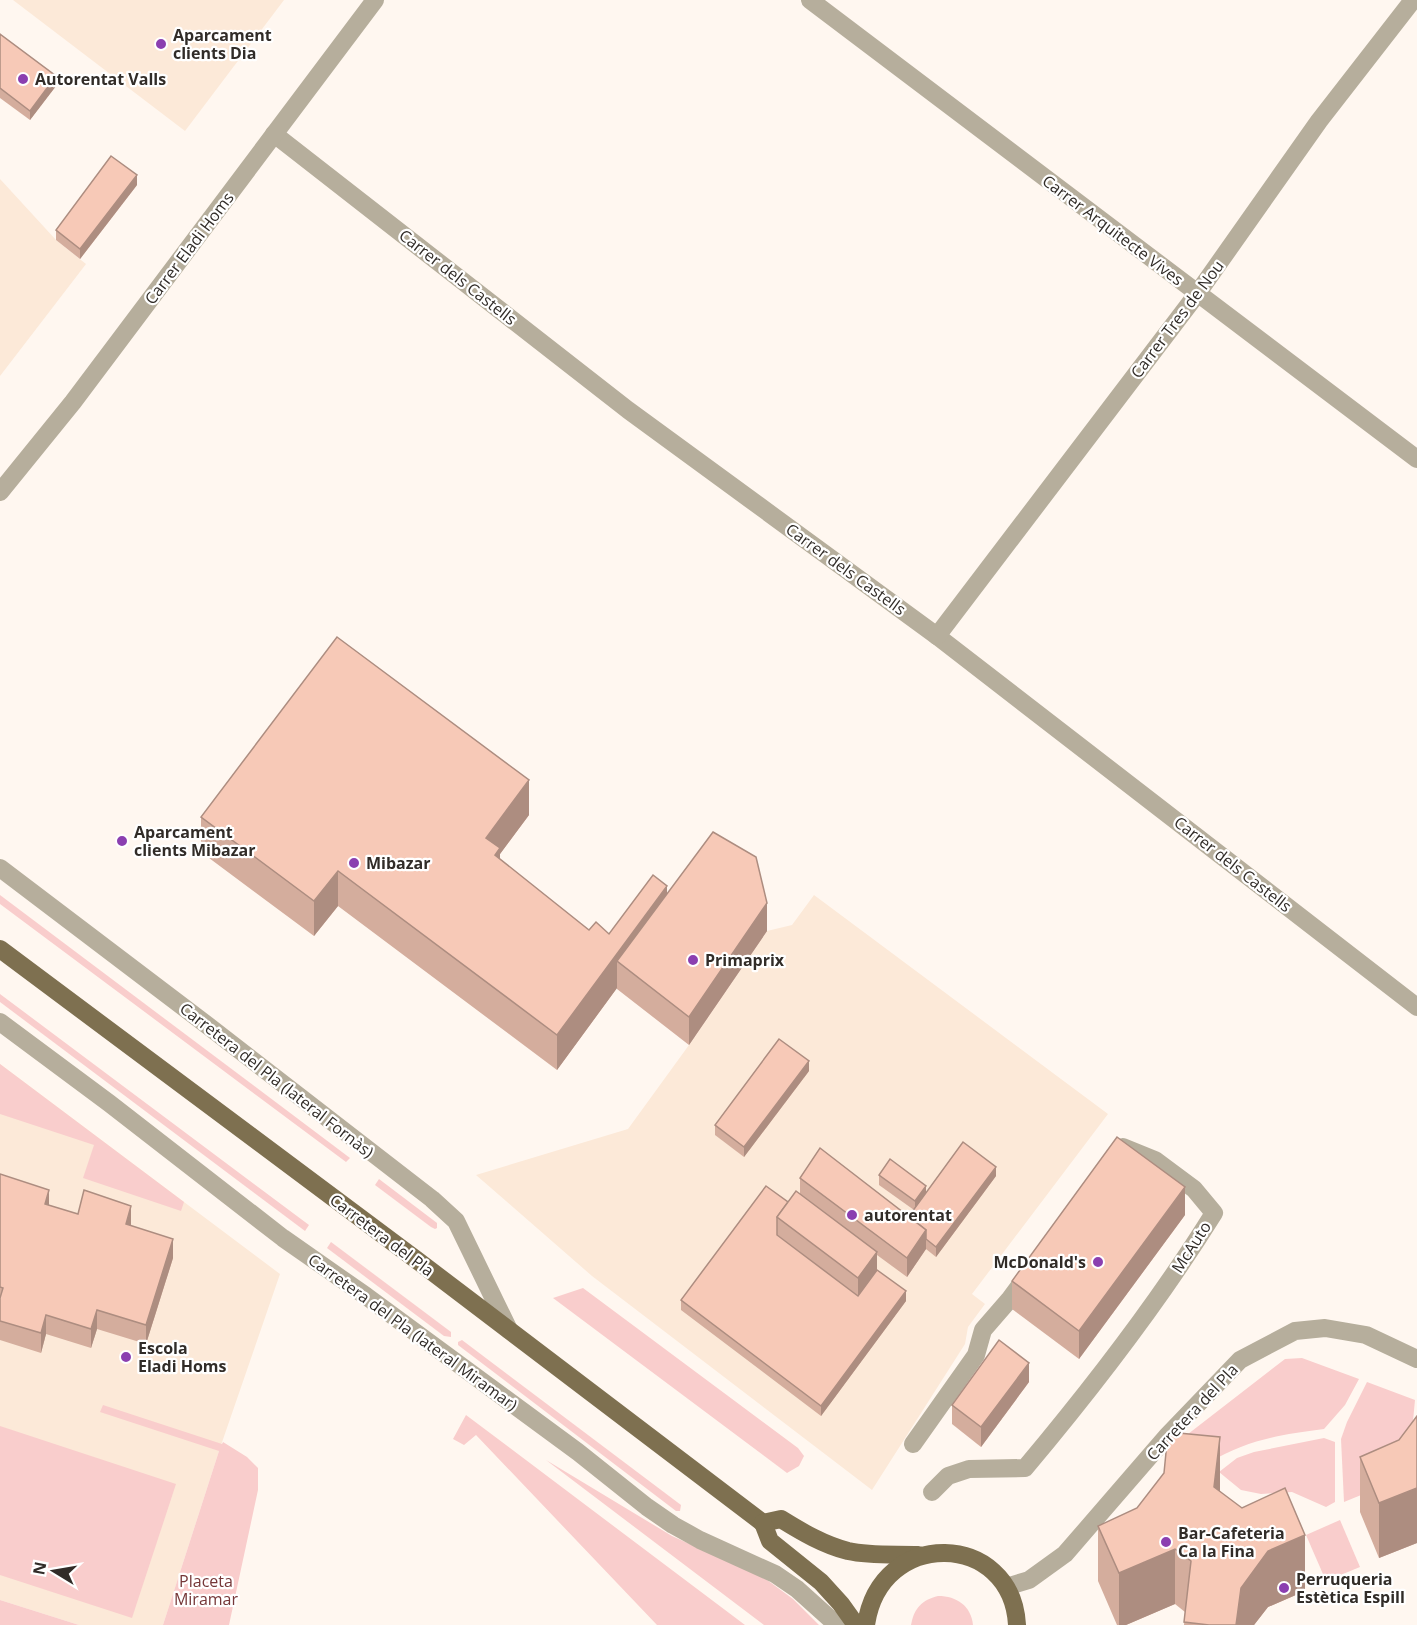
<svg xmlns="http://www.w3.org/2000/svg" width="1417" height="1625" font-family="'Open Sans',sans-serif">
  <rect width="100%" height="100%" fill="#fff7f0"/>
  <!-- built -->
  <g fill="#fce9d8">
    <polygon points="13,0 284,0 185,131"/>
    <polygon points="0,179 56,240 86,264 0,376"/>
    <polygon points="814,895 1108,1114 972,1294 985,1304 968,1327 965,1344 872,1490 592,1276 476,1175 628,1129 689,1045 767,931 792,925"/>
    <polygon points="0,1064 280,1274 219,1451 163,1625 79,1625 0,1600"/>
  </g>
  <!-- green -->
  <g fill="#f9cdcc">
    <polygon points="0,895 350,1158 346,1162 0,904"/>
    <polygon points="0,994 309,1225 305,1231 0,1002"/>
    <polygon points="0,1064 184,1202 181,1211 83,1178 94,1145 0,1114"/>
    <polygon points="379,1179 437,1223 437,1228 435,1229 431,1227 375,1185"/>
    <polygon points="331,1242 451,1332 451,1337 444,1336 327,1248"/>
    <polygon points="583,1288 798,1448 804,1456 799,1466 787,1473 553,1298"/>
    <polygon points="462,1340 681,1505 680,1511 676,1511 458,1345 458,1342"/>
    <path d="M1302,1358L1359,1379L1345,1405L1324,1429C1279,1435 1249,1439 1208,1463L1179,1441L1285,1359Z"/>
    <polygon points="1367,1382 1415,1400 1410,1453 1388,1484 1344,1502 1341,1439 1347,1422"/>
    <polygon points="103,1405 222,1444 223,1442 247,1457 258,1468 258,1490 229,1625 163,1625 219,1451 100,1412"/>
    <polygon points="466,1415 745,1625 657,1625 476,1435 464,1445 453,1439"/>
    <polygon points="0,1426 176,1484 132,1618 0,1575"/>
    <polygon points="1324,1438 1335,1442 1335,1502 1326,1507 1292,1492 1261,1494 1241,1490 1219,1472 1237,1458 1254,1452"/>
    <polygon points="546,1460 672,1536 763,1577 793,1599 819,1625 764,1625"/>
    <polygon points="1340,1520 1360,1567 1326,1581 1306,1535"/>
    <path d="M938,1596C957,1596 971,1606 973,1625H911C914,1608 922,1600 938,1596Z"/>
    <polygon points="0,1600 79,1625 0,1625"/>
  </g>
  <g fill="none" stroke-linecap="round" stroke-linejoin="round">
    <!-- minor -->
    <g stroke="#b6ae9c" stroke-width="18">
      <polyline points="810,0 1417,459"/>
      <polyline points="274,134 628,410 937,636 1417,1007"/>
      <polyline points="0,492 73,402 375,0"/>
      <polyline points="937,636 1197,294 1319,121 1413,0"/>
      <polyline points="0,868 207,1025 432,1199 456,1221 509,1330"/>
      <polyline points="0,1022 109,1103 283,1238 366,1296 578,1452 647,1507 673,1525 700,1540 775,1574 797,1589 837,1625"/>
      <polyline points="913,1444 976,1355 983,1330 1009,1300 1026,1277"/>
      <path d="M932,1492L948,1476L969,1469L1025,1468C1093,1387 1158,1303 1214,1213L1194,1189L1155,1160L1123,1147L1119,1151"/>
      <polyline points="1006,1587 1029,1580 1065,1554 1168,1435 1240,1360 1295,1331 1325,1328 1366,1335 1417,1359"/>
    </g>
    <!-- major -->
    <g stroke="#7e7050" stroke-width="18">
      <polyline points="0,949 418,1261 763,1523"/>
      <path d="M763,1523L781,1519C802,1532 824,1545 848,1551C871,1556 895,1554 918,1555"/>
      <polyline points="763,1523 770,1541 821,1582 841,1604 856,1625"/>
      <path d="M866,1625C880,1527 1012,1531 1017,1625"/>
    </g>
  </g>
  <!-- wall -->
  <g fill="#d4ad9d">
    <polygon points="0,34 56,86 30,120 0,98"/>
    <polygon points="137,185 80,259 56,240 56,230"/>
    <polygon points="529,815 500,854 500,859 589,930 609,934 667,895 767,931 689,1045 617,989 617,988 557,1070 338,906 314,936 201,852 201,817"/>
    <polygon points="809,1071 744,1157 715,1135 715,1125"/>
    <polygon points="0,1174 49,1205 78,1214 131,1226 173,1258 146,1344 97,1329 91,1348 46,1334 41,1353 0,1340"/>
    <polygon points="879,1175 926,1192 996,1176 936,1257 926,1249 907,1277 877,1255 877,1270 906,1301 821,1416 681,1310 681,1300 788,1202 800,1194 800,1178 909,1216 914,1210 879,1185"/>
    <polygon points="1185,1215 1079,1359 1012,1309 1012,1281"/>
    <polygon points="1029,1382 981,1447 952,1424 952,1405"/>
    <polygon points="1417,1416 1417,1543 1379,1558 1360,1512 1360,1457 1399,1440"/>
    <polygon points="1220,1491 1305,1591 1268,1607 1254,1625 1184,1625 1185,1612 1175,1604 1126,1625 1117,1625 1098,1581 1098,1526"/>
  </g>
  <!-- shaded-wall -->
  <g fill="#ad8d80">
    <polygon points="56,76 56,86 30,120 30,111"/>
    <polygon points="137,175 137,185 80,259 80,249"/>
    <polygon points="529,780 529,815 500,854 500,883 486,838"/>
    <polygon points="338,871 338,906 314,936 314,901"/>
    <polygon points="667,886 667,921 617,961 617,988 557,1070 557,1035"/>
    <polygon points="767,903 767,931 689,1045 689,1017"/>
    <polygon points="809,1061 809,1071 744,1157 744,1147"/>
    <polygon points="996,1167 996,1176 936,1257 936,1247"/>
    <polygon points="926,1186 926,1196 915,1211 915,1201"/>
    <polygon points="1185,1187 1185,1215 1079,1359 1079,1331"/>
    <polygon points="49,1190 49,1209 45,1204"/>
    <polygon points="131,1206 131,1225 126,1244 126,1224"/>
    <polygon points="926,1230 926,1249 907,1277 907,1258"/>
    <polygon points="173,1239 173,1258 146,1344 146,1325"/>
    <polygon points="877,1252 877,1280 858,1306 858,1278"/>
    <polygon points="906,1291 906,1301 821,1416 821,1406"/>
    <polygon points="97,1310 97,1329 91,1348 91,1329"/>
    <polygon points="46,1315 46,1334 41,1353 41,1333"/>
    <polygon points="1029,1363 1029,1382 981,1447 981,1427"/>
    <polygon points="1220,1437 1220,1492 1214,1487"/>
    <polygon points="1417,1488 1417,1543 1379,1558 1379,1503"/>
    <polygon points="1305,1535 1305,1591 1268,1607 1254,1625 1236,1625 1241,1588 1268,1551"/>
    <polygon points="1175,1549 1175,1604 1126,1625 1119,1625 1119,1573"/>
  </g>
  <!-- building -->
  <g fill="#f7c9b7" stroke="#ad8d80" stroke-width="1.5">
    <polygon points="0,34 56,76 30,111 0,88"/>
    <polygon points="111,156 137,175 80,249 56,230"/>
    <polygon points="337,637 529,780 486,838 500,848 495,855 589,930 596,922 609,934 653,875 667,886 557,1035 338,871 314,901 201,817"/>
    <polygon points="713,832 756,857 767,903 689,1017 617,961"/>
    <polygon points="779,1039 809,1061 744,1147 715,1125"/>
    <polygon points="1117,1137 1185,1187 1079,1331 1012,1281"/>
    <polygon points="963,1142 996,1167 936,1247 926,1239 926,1230 909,1216"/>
    <polygon points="820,1148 926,1230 907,1258 800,1178"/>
    <polygon points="890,1159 926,1186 915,1201 879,1175"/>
    <polygon points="0,1174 49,1190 45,1204 78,1214 84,1190 131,1206 126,1224 173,1239 146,1325 97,1310 91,1329 46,1315 41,1333 0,1321 0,1298 3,1288 0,1287"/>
    <polygon points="766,1186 788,1202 777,1217 777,1235 858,1296 877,1270 906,1291 821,1406 681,1300"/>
    <polygon points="796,1191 877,1252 858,1278 777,1217"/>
    <polygon points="999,1340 1029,1363 981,1427 952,1405"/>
    <polygon points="1417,1416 1417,1488 1379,1503 1360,1457 1399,1440"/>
    <polygon points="1168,1432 1220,1437 1214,1487 1242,1508 1285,1488 1305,1535 1268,1551 1241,1588 1236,1625 1209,1625 1184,1622 1191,1561 1175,1549 1119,1573 1098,1526 1137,1508 1164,1473"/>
  </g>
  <!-- markers -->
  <g fill="#8b3fb0" stroke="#fff" stroke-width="2">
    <circle cx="161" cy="44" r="6"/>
    <circle cx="23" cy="79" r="6"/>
    <circle cx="122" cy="841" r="6"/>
    <circle cx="354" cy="863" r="6"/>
    <circle cx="693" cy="960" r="6"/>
    <circle cx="852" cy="1215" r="6"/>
    <circle cx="1098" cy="1262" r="6"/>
    <circle cx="126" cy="1357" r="6"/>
    <circle cx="1166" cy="1542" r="6"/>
    <circle cx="1284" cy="1588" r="6"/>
  </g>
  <g text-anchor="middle" stroke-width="4.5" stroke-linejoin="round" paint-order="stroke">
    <!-- poi labels -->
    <g font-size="16" font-weight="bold" fill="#312c28" stroke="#fff" text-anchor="start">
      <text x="173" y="41">Aparcament<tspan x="173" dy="18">clients Dia</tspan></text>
      <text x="35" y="85">Autorentat Valls</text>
      <text x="134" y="838">Aparcament<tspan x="134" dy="18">clients Mibazar</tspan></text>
      <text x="366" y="869">Mibazar</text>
      <text x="705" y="966">Primaprix</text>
      <text x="864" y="1221">autorentat</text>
      <text x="1086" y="1268" text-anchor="end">McDonald's</text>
      <text x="138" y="1354">Escola<tspan x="138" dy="18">Eladi Homs</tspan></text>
      <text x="1178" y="1539">Bar-Cafeteria<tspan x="1178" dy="18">Ca la Fina</tspan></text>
      <text x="1296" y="1585">Perruqueria<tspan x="1296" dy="18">Estètica Espill</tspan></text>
    </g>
    <!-- street labels -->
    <g font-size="16" fill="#312c28" stroke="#fff">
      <text transform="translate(1113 230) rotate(37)" y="6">Carrer Arquitecte Vives</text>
      <text transform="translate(189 248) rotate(-53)" y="6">Carrer Eladi Homs</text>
      <text transform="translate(458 277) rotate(38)" y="6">Carrer dels Castells</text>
      <text transform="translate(1177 319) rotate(-53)" y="6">Carrer Tres de Nou</text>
      <text transform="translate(846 569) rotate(36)" y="6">Carrer dels Castells</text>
      <text transform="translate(1233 864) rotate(38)" y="6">Carrer dels Castells</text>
      <text transform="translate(277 1080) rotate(38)" y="6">Carretera del Pla (lateral Fornàs)</text>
      <text transform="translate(382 1235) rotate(37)" y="6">Carretera del Pla</text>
      <text transform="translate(1191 1247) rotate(-57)" y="6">McAuto</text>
      <text transform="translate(413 1332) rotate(36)" y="6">Carretera del Pla (lateral Miramar)</text>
      <text transform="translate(1192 1412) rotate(-47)" y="6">Carretera del Pla</text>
    </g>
    <!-- park labels -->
    <g font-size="16" fill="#753738" stroke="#fff">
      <text x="206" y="1587">Placeta<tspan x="206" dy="18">Miramar</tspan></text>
    </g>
  </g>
  <!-- north arrow -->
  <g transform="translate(54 1571) rotate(281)" stroke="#ffffff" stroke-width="4.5" paint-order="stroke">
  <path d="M0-4.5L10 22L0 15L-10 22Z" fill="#312c28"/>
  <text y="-9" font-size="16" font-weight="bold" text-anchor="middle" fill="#312c28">N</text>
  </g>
</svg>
